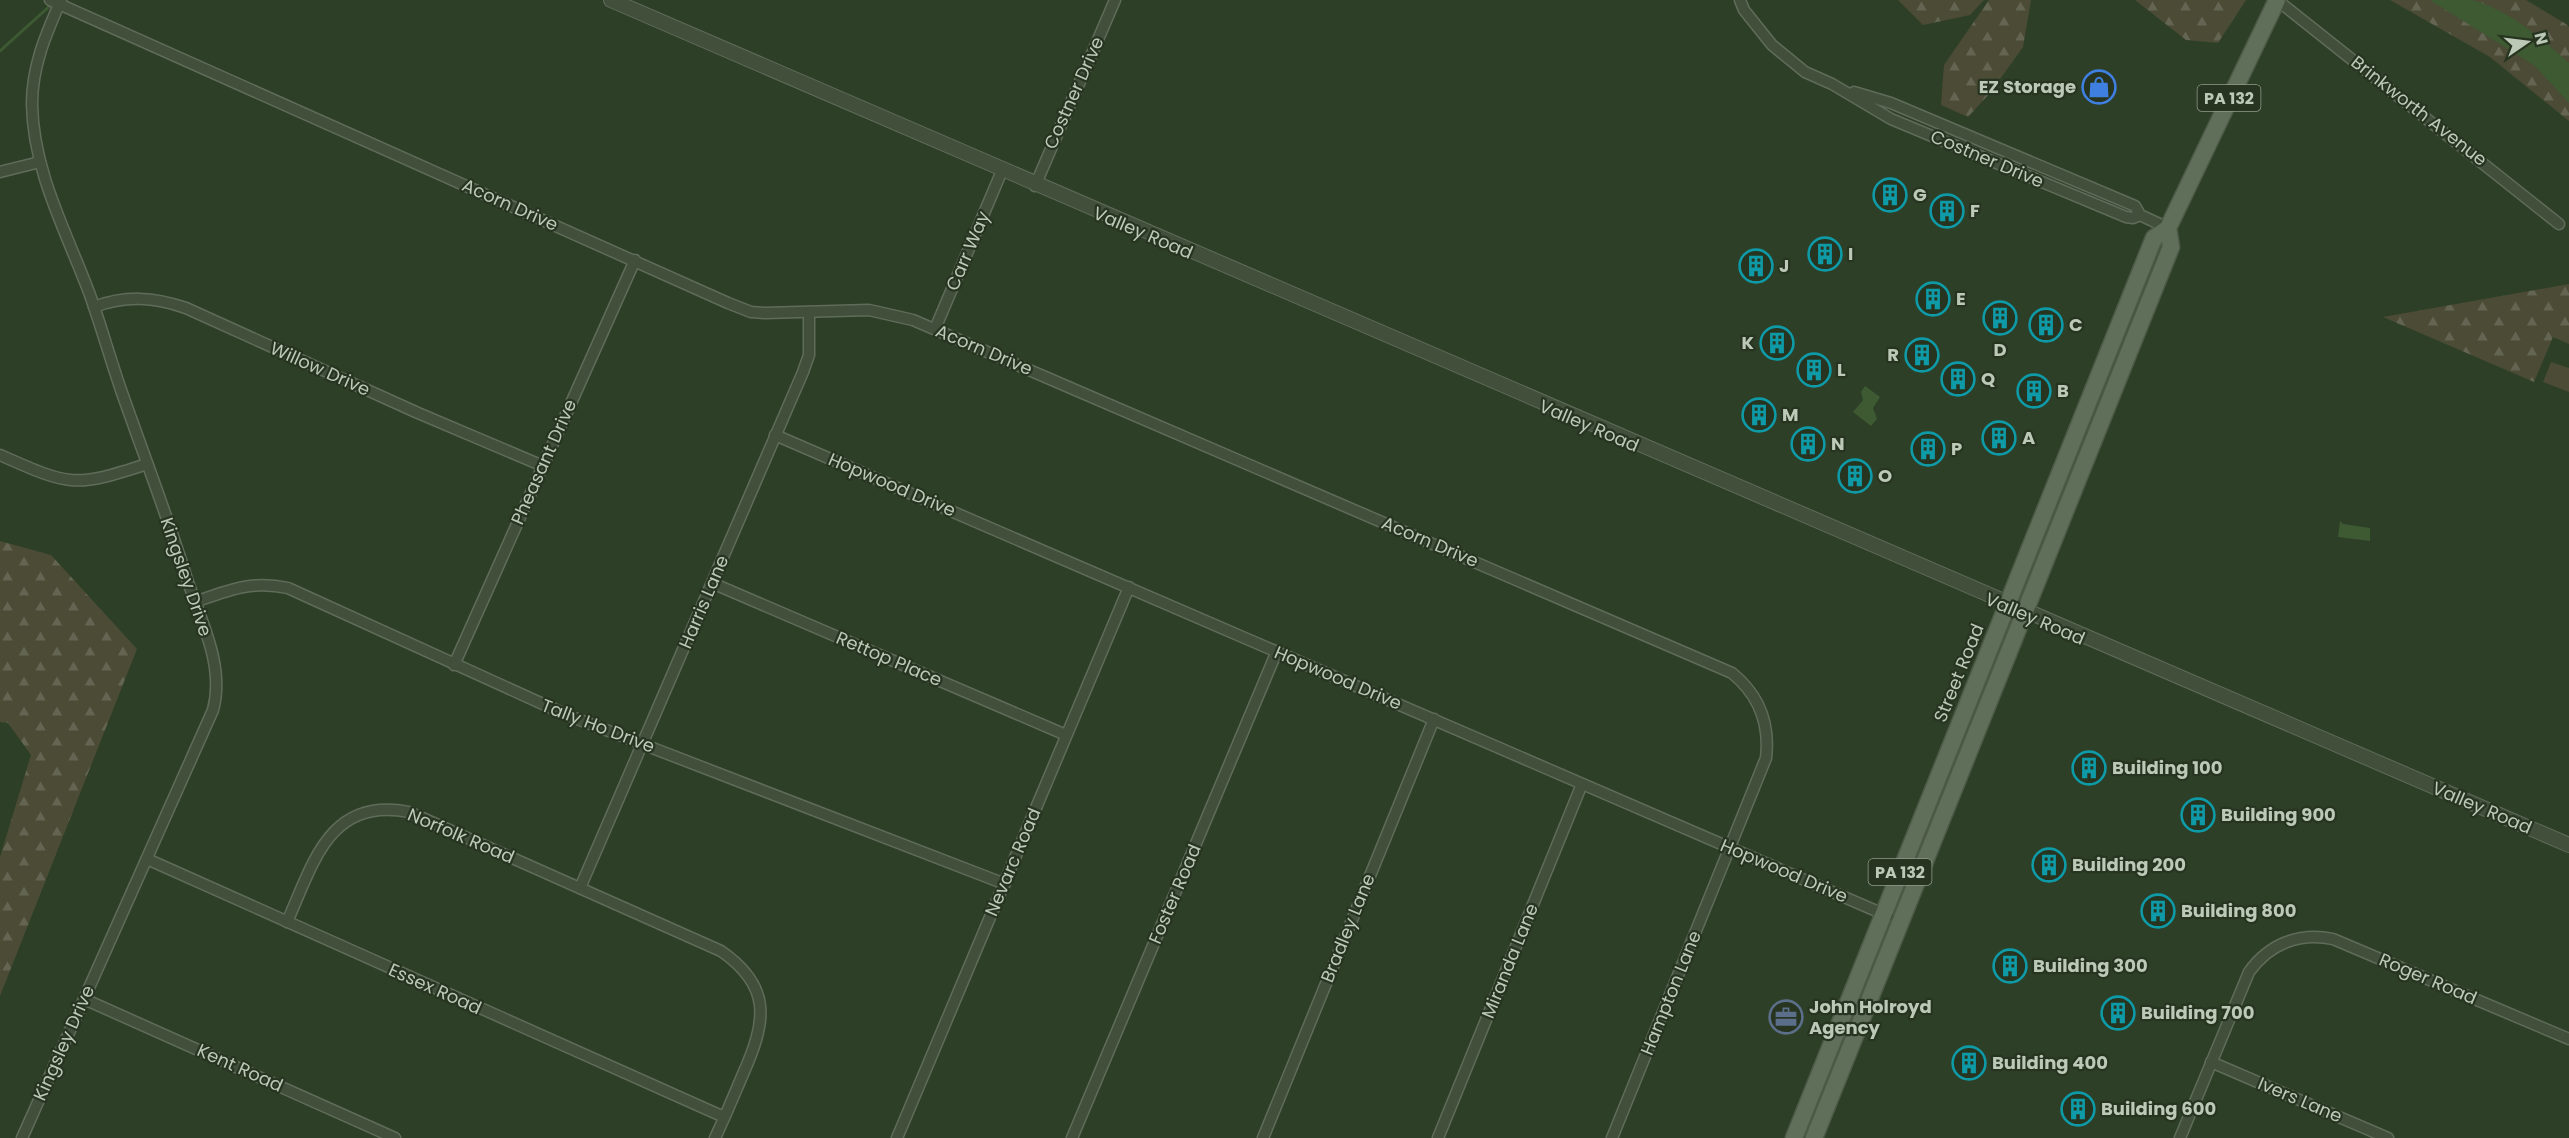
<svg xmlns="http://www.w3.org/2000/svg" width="2569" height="1138" font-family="Poppins,sans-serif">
  <defs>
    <pattern id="forest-firs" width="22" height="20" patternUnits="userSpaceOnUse" patternTransform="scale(1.5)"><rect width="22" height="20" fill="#4b4b36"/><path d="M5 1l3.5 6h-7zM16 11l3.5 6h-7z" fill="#636451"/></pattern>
  </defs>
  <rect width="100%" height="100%" fill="#2e3f27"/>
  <!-- forest -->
  <g fill="url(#forest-firs)">
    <polygon points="1898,0 1984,0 1970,15 1923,25"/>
    <polygon points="1989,0 2031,0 2023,47 1990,93 1968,117 1941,105 1944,65"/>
    <polygon points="2135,0 2246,0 2218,43 2186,40"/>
    <polygon points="2390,0 2526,0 2566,24 2569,27 2569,121 2490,57"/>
    <polygon points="2569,284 2569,344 2553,337 2534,382 2383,317"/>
    <polygon points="0,541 51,555 137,649 0,996 0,857 31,755 8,723 0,722"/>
  </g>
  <!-- park -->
  <polygon fill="#4b4b36" points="2551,362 2569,368 2569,392 2543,382"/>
  <!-- water -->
  <g fill="#3e5a33">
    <path d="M2430,0C2443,0 2460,0 2472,0C2507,9 2543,39 2569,63V103L2535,66Z"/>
    <polygon points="1865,386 1880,397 1873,408 1877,419 1871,426 1853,412 1863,400 1861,392"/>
    <polygon points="2340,521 2343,524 2370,528 2370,541 2338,537"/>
  </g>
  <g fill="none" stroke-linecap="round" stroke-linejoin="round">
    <!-- stream -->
    <polyline stroke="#3e5a33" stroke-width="3" points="0,51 52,4"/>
    <defs>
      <g id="minor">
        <path d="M50,0L728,303L751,312L765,313L869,310L913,320L1732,673C1759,695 1770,724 1766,758L1612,1138"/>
        <polyline points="1740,0 1744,10 1772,45 1805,72 1832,84 1891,119 2126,217 2133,218 2140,215"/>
        <polyline points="2277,0 2559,224"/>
        <polyline points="1854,92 1891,103 2135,206 2140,215 2168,228"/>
        <polyline points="0,172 40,162"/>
        <polyline points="1035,186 1115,0"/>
        <path d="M94,307C126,295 154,297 186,308L418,413L543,466"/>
        <polyline points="935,329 1001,173"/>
        <polyline points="775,435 1888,916"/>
        <path d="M0,455C70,486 74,488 147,464"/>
        <polyline points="712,583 1066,735"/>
        <path d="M195,602C229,590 252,580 288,588L567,715L1005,884"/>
        <polyline points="454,665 635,260"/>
        <polyline points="147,859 724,1117"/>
        <polyline points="580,888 803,372 809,355 809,312"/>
        <path d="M287,922C313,864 329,796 409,812L721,951C773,987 766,1022 743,1074C734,1095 725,1117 715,1138"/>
        <polyline points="84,999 395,1138"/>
        <polyline points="2211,1062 2388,1138"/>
        <path d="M22,1138L213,710C225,666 201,621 187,579C167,515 143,453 121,390C110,358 101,326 90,295C67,233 33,172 32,104C32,66 46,34 61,0"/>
        <polyline points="897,1138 1129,587"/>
        <polyline points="1072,1138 1277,651"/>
        <polyline points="1263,1138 1434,719"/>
        <polyline points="1438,1138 1582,784"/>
        <path d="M2180,1138L2249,972C2269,944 2299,932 2333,939L2569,1039"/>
      </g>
      <path id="tertiary" d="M611,0C1261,287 1914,568 2569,845"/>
      <g id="primary">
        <polyline points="1794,1138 2154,238 2168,228 2277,0"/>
        <polyline points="1814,1138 2171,247 2168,228"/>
      </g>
    </defs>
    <!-- minor casing -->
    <use href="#minor" stroke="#5f6c59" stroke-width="13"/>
    <!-- tertiary casing -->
    <use href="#tertiary" stroke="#5f6c59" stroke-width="16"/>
    <!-- primary casing -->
    <use href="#primary" stroke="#4d5b47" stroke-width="19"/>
    <!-- minor -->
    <use href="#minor" stroke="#414f3b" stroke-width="10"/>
    <!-- tertiary -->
    <use href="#tertiary" stroke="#414f3b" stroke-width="14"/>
    <!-- primary -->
    <use href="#primary" stroke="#606f59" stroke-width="16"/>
  </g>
  <!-- icons -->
  <defs>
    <symbol id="shop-ring" viewBox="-11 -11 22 22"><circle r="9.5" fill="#263420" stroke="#3f7fe0" stroke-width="1.5"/><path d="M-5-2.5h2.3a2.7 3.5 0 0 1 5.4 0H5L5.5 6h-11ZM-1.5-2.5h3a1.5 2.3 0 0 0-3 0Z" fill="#3f7fe0"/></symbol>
    <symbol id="building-ring" viewBox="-11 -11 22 22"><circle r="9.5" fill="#263420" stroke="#0f9aa8" stroke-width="1.5"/><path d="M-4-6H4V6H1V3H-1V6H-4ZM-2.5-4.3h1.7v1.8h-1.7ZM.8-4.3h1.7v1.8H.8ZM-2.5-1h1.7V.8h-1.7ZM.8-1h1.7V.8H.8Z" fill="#0f9aa8"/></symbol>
    <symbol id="office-ring" viewBox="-11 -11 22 22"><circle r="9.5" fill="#263420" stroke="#5c6f8a" stroke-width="1.5"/><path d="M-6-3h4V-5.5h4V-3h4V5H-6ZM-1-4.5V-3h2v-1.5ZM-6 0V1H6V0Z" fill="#5c6f8a"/></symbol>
  </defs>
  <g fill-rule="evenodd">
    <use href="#shop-ring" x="2080" y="68" width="38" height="38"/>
    <use href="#building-ring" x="1871" y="176" width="38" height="38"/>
    <use href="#building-ring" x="1928" y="192" width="38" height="38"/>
    <use href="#building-ring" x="1806" y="235" width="38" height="38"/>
    <use href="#building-ring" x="1737" y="247" width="38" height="38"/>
    <use href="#building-ring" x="1914" y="280" width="38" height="38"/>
    <use href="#building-ring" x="1981" y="299" width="38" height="38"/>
    <use href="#building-ring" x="2027" y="306" width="38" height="38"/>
    <use href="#building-ring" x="1758" y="324" width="38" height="38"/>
    <use href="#building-ring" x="1903" y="336" width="38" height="38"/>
    <use href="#building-ring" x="1795" y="351" width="38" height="38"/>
    <use href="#building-ring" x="1939" y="360" width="38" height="38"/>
    <use href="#building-ring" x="2015" y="372" width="38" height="38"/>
    <use href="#building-ring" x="1740" y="396" width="38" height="38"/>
    <use href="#building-ring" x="1980" y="419" width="38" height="38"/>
    <use href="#building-ring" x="1789" y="425" width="38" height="38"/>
    <use href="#building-ring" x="1909" y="430" width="38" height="38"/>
    <use href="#building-ring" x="1836" y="457" width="38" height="38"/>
    <use href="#building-ring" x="2070" y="749" width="38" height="38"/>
    <use href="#building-ring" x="2179" y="796" width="38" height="38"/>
    <use href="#building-ring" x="2030" y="846" width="38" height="38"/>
    <use href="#building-ring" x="2139" y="892" width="38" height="38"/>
    <use href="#building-ring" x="1991" y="947" width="38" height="38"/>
    <use href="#building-ring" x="2099" y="994" width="38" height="38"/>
    <use href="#office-ring" x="1767" y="998" width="38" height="38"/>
    <use href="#building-ring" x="1950" y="1044" width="38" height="38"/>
    <use href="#building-ring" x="2059" y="1090" width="38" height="38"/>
  </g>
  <g text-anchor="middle" stroke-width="4.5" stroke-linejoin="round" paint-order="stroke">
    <!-- shield labels -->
    <g fill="#263420" stroke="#8f9c8a" stroke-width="1.5">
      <rect x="2197.5" y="85" width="63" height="26" rx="4.5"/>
      <rect x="1868.5" y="859" width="63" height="26" rx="4.5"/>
    </g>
    <g font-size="16" font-weight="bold" fill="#bcc9b7">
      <text x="2229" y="104">PA 132</text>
      <text x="1900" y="878">PA 132</text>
    </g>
    <!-- poi labels -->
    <g font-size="18" font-weight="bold" fill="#bcc9b7" stroke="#263420" text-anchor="start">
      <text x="2076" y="93" text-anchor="end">EZ Storage</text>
      <text x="1913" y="201">G</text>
      <text x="1970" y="217">F</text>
      <text x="1848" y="260">I</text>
      <text x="1779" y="272">J</text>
      <text x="1956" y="305">E</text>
      <text x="2069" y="331">C</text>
      <text x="1754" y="349" text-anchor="end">K</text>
      <text x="2000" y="356" text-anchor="middle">D</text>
      <text x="1899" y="361" text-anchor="end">R</text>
      <text x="1837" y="376">L</text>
      <text x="1981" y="385">Q</text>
      <text x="2057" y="397">B</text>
      <text x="1782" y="421">M</text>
      <text x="2022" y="444">A</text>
      <text x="1831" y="450">N</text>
      <text x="1951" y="455">P</text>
      <text x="1878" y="482">O</text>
      <text x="2112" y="774">Building 100</text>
      <text x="2221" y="821">Building 900</text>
      <text x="2072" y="871">Building 200</text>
      <text x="2181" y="917">Building 800</text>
      <text x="2033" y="972">Building 300</text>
      <text x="1809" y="1013">John Holroyd<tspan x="1809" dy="21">Agency</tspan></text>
      <text x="2141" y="1019">Building 700</text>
      <text x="1992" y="1069">Building 400</text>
      <text x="2101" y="1115">Building 600</text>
    </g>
    <!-- street labels -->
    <g font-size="18" fill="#bcc9b7" stroke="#263420">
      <text transform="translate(1074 93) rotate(-66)" y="6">Costner Drive</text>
      <text transform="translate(2419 111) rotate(38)" y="6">Brinkworth Avenue</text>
      <text transform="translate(1987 159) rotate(23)" y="6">Costner Drive</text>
      <text transform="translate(510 205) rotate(24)" y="6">Acorn Drive</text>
      <text transform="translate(1143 233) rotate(23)" y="6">Valley Road</text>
      <text transform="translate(968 251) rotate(-67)" y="6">Carr Way</text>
      <text transform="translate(984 350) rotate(23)" y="6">Acorn Drive</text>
      <text transform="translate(320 369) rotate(24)" y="6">Willow Drive</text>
      <text transform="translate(1589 426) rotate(23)" y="6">Valley Road</text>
      <text transform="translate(544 462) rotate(-66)" y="6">Pheasant Drive</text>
      <text transform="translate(892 485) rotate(23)" y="6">Hopwood Drive</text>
      <text transform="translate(1430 542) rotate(23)" y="6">Acorn Drive</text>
      <text transform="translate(186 577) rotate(71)" y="6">Kingsley Drive</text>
      <text transform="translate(704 602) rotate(-67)" y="6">Harris Lane</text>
      <text transform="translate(2035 619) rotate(23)" y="6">Valley Road</text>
      <text transform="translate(889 659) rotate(23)" y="6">Rettop Place</text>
      <text transform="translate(1959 673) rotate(-68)" y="6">Street Road</text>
      <text transform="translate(1338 678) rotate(23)" y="6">Hopwood Drive</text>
      <text transform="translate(598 726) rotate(21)" y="6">Tally Ho Drive</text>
      <text transform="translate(2482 808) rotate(23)" y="6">Valley Road</text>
      <text transform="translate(461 836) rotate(23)" y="6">Norfolk Road</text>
      <text transform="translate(1013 862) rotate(-67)" y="6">Nevarc Road</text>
      <text transform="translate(1784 871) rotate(23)" y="6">Hopwood Drive</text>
      <text transform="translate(1175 894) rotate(-67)" y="6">Foster Road</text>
      <text transform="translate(1348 928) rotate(-68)" y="6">Bradley Lane</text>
      <text transform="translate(1510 961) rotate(-68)" y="6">Miranda Lane</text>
      <text transform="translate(2428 979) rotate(23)" y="6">Roger Road</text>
      <text transform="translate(435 989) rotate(24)" y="6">Essex Road</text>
      <text transform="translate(1671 993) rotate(-68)" y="6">Hampton Lane</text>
      <text transform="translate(64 1043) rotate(-66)" y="6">Kingsley Drive</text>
      <text transform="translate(240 1068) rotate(24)" y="6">Kent Road</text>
      <text transform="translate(2300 1100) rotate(23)" y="6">Ivers Lane</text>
    </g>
  </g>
  <!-- north arrow -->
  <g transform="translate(2527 42) rotate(76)" stroke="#263420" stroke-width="4.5" paint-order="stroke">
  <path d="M0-4.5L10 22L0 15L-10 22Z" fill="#bcc9b7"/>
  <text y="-9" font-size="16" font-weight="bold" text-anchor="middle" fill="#bcc9b7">N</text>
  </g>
</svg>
